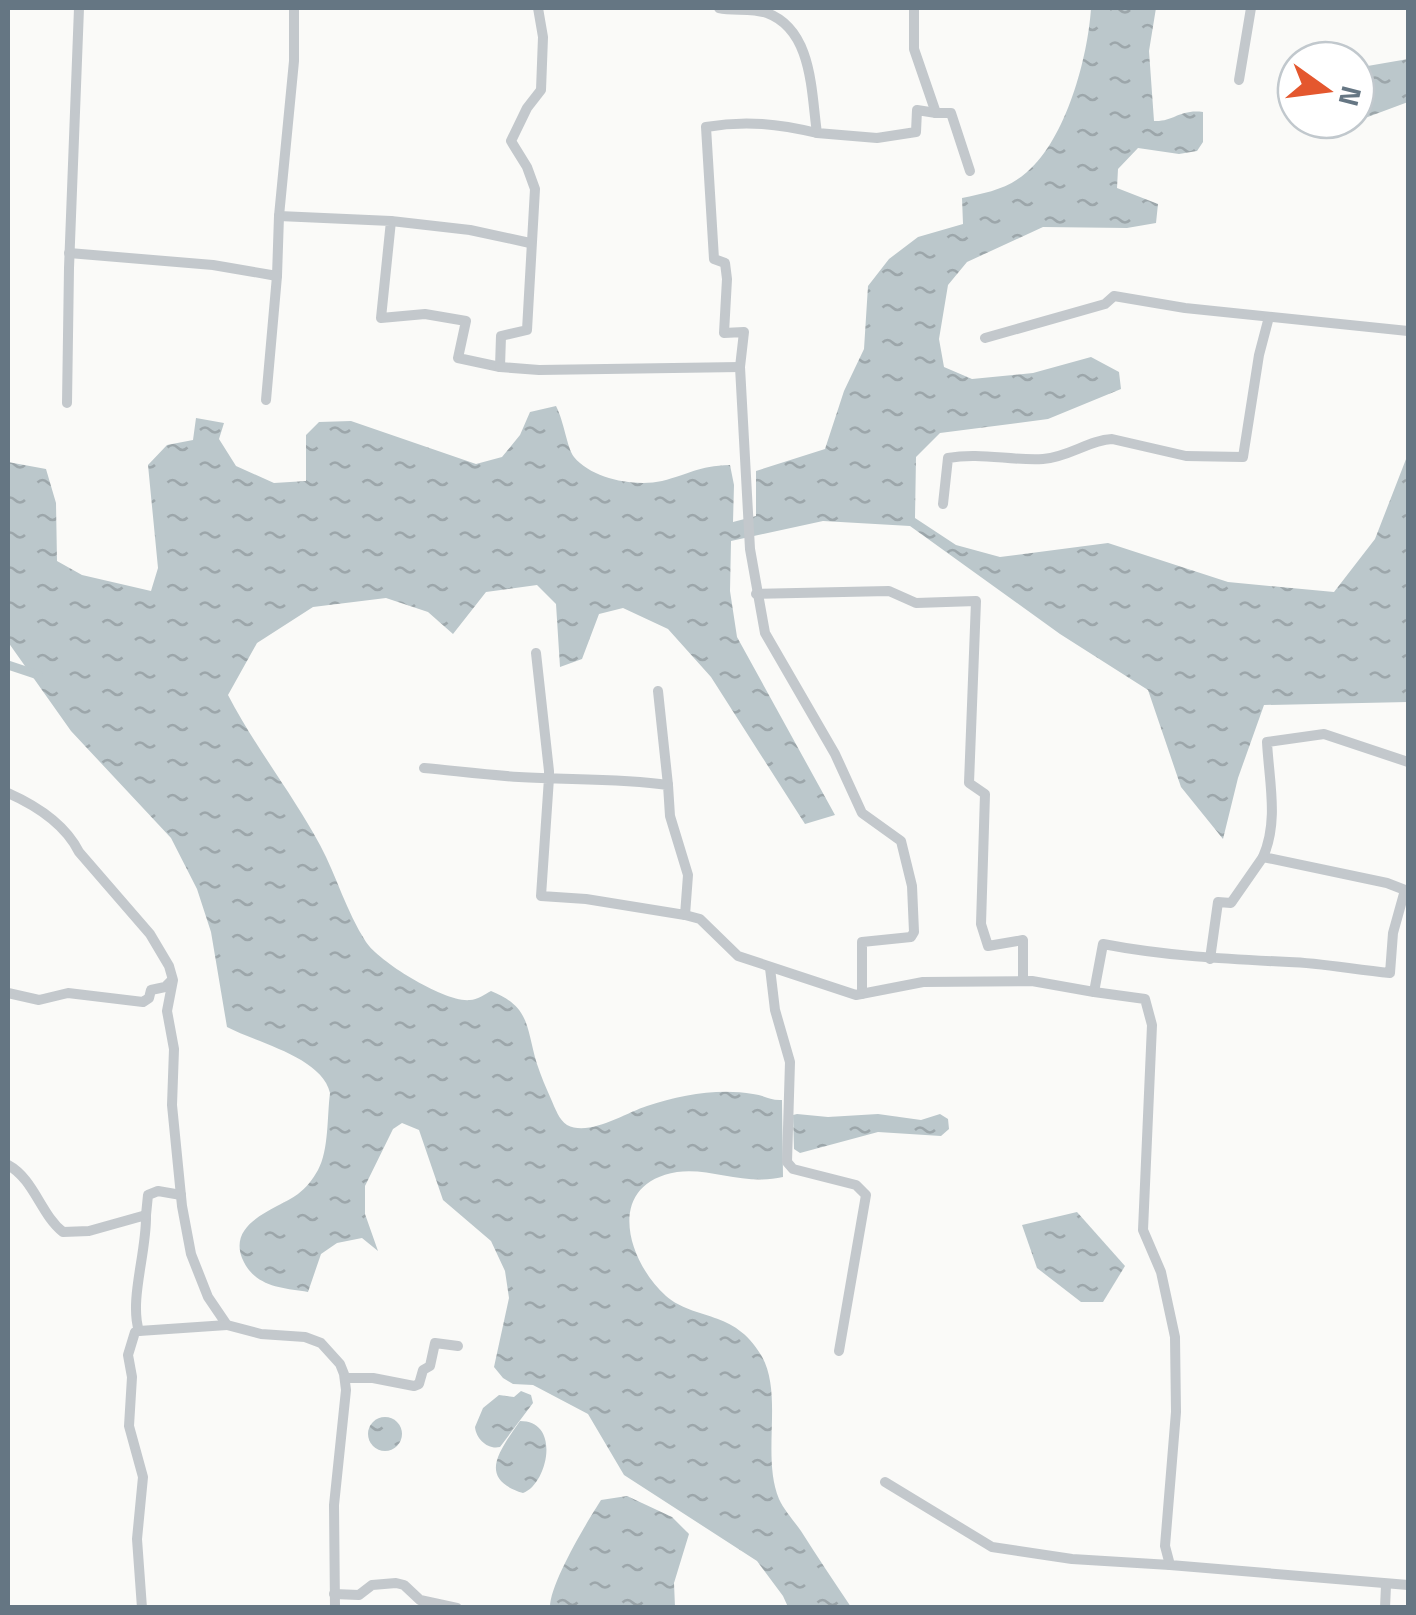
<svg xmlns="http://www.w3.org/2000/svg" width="1416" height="1615" font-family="'Titillium Web',sans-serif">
  <defs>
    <pattern id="water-ripples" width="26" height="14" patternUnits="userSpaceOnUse" patternTransform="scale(2.5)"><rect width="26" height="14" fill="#bbc7cb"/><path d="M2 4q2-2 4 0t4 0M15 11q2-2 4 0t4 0" fill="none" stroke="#9ca6aa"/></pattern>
  </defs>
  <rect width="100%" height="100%" fill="#fafaf8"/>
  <!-- water -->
  <g fill="url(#water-ripples)">
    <path d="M1091,8H1156L1149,51L1154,121C1174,122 1179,109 1203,112V142L1197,151L1179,154L1138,148L1118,169L1117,188L1158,204L1156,223L1127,228L1043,227L967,262L948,285L939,339L944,367L972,379L1033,373L1091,357L1119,372L1121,389L1048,419L940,433L916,457L915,518L956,545L1000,557L1108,543L1228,582L1334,592L1375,539L1408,454V702L1264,705L1238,778L1223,839L1181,787L1148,690L1060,634L910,526L823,521L731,541L730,591L737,637L835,815L805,824L711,677L668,629L623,608L599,614L582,659L560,667L556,604L537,585L486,592L453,634L428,612L386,598L313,607L257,643L228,695C255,747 292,793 320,845C337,877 346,911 366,942C379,962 446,1003 470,1000C477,1000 485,994 491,991C531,1007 526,1028 537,1064C541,1076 546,1088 551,1099C555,1108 559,1120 567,1125C589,1137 625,1113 647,1106C681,1095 718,1088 753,1094C764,1095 771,1101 782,1100L783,1177C745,1186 710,1167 677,1172C604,1184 627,1261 666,1296C695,1321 734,1309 761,1355C784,1393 761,1456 779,1499C784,1510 794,1521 801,1531C817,1556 834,1582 851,1607H788L783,1596L757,1561L624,1475L588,1414L533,1385L513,1384L503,1378L494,1367L509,1298L505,1271L491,1241L443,1200L419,1130L402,1123L393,1129L365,1186V1214L378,1251L362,1238L337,1243L321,1254L308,1292C281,1288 254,1287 242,1258C228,1221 278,1209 298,1194C306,1188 313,1179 318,1170C329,1150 327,1116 330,1093C322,1057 257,1043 227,1027L211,932L197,889L171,838L71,731L8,642V462L46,469L56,503L57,561L82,575L151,591L158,568L148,465L167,445L193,440L196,418L224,423L219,439L236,466L274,483L306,481V435L319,422L351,421L476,464L502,457L520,435L530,412L556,406C564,421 567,448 574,457C592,479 635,487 662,481C690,474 697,466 730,465L734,485L733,522L756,516V471L825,449L844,391L864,349L868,286L889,259L918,237L963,224L962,198C986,193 1008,189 1027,172C1066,139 1088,57 1091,8Z"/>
    <polygon points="1408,59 1408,102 1357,121 1294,121 1282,98 1296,90 1296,120 1356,120 1356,68"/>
    <polygon points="797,1114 828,1117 878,1114 921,1120 940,1114 948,1119 949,1129 941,1136 878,1132 800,1153 794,1149 793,1115"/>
    <polygon points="1077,1212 1125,1266 1103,1302 1081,1302 1037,1268 1022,1225"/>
    <path d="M521,1391L531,1395L533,1403L500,1447C488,1450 476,1439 475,1427L483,1408L499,1395L514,1397Z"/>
    <circle cx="385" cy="1434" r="17"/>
    <path d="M520,1421C562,1421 547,1485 523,1493C477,1479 499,1451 520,1421Z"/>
    <path d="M627,1496L672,1517L689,1534L674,1583L675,1607H550C550,1583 587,1522 601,1500Z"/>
  </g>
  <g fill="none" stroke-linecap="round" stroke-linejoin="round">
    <!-- canal -->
    <polyline stroke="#bbc7cb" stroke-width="9" points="8,665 38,675"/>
    <!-- minor -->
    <g stroke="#c3c8cc" stroke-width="10">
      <polyline points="294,8 294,61 279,216 391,221 381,318 425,314 466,321 458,358 500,367 501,336 527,330 535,189 527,167 511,141 527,108 541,90 543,37 538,8"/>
      <path d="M719,8C733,11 753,8 767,13C813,30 811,92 817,133L877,138L916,132L917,110L936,113"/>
      <polyline points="914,8 914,49 936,113 951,113 970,171"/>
      <polyline points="1239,80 1251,8"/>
      <path d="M817,133C779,124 746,120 706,127L714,259L725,263L727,279L724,333L744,332L740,367L750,549L765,633L835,754L862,813L901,841L912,886L914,932L911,937L862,942V994"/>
      <polyline points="391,221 470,230 530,243"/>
      <polyline points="69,253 213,265 277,276 279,216"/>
      <polyline points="985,338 1105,304 1114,296 1185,308 1408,331"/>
      <polyline points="500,367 539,370 740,367"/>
      <polyline points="266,400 277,276"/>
      <polyline points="67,403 69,268 79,8"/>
      <path d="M943,504L948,458C980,452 1011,461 1043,459C1069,457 1089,440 1112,439L1186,456L1243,457L1259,355L1269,317"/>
      <polyline points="756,594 889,591 916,603 976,601 969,783 985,794 981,924 988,946 1023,940 1023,981"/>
      <polyline points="658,691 668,785"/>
      <path d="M424,768C456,771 487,775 519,777C569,780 619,778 668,785L670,816L688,875L685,915L586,899L541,896L549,778V771L536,653"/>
      <path d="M8,793C35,805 65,824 79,852L150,934L169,966L173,980L167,1011L174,1049L172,1105L182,1206L191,1254L208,1297L227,1325L261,1334L305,1337L321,1343L340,1364L344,1374L346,1390L334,1505L335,1608"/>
      <path d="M685,915L700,919L738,956L856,995L923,982L1032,981L1094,992L1103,944C1165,956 1226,959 1289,962C1322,963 1356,970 1390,973L1393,933L1405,890L1387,883L1263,857C1279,821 1269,781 1267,742L1324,734L1408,762"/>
      <polyline points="1210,959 1218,902 1231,903 1263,857"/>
      <polyline points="770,968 775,1010 790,1062 787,1162 793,1169 856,1185 866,1195 839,1351"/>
      <polyline points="1094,992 1145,999 1152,1025 1143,1230 1161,1272 1175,1337 1176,1412 1165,1546 1170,1565 1408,1585"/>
      <polyline points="8,993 39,1000 68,993 143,1002 149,998 151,990 165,987 172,980"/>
      <path d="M8,1165C34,1179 41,1215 63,1232L89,1231L146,1215C147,1251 129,1300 139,1331L227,1325"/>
      <polyline points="146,1215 148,1195 158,1191 181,1195"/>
      <polyline points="139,1331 135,1332 128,1355 132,1377 129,1426 143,1477 137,1539 142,1608"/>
      <polyline points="345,1378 373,1378 414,1386 419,1384 423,1370 430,1366 435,1343 458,1346"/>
      <polyline points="885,1482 992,1547 1072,1559 1170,1565"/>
      <polyline points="334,1594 359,1595 372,1585 396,1583 404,1585 420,1600 457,1608"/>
      <polyline points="1385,1608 1386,1585"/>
    </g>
  </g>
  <!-- border -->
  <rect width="1416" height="1615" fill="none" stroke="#657683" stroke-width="20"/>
  <!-- north arrow -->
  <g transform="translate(1326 90) rotate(104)"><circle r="48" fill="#ffffff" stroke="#c1c8cd" stroke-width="2.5"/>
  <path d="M0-8L18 38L0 25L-18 38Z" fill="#e4572e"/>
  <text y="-15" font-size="28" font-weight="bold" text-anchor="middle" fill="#657683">N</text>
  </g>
</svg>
